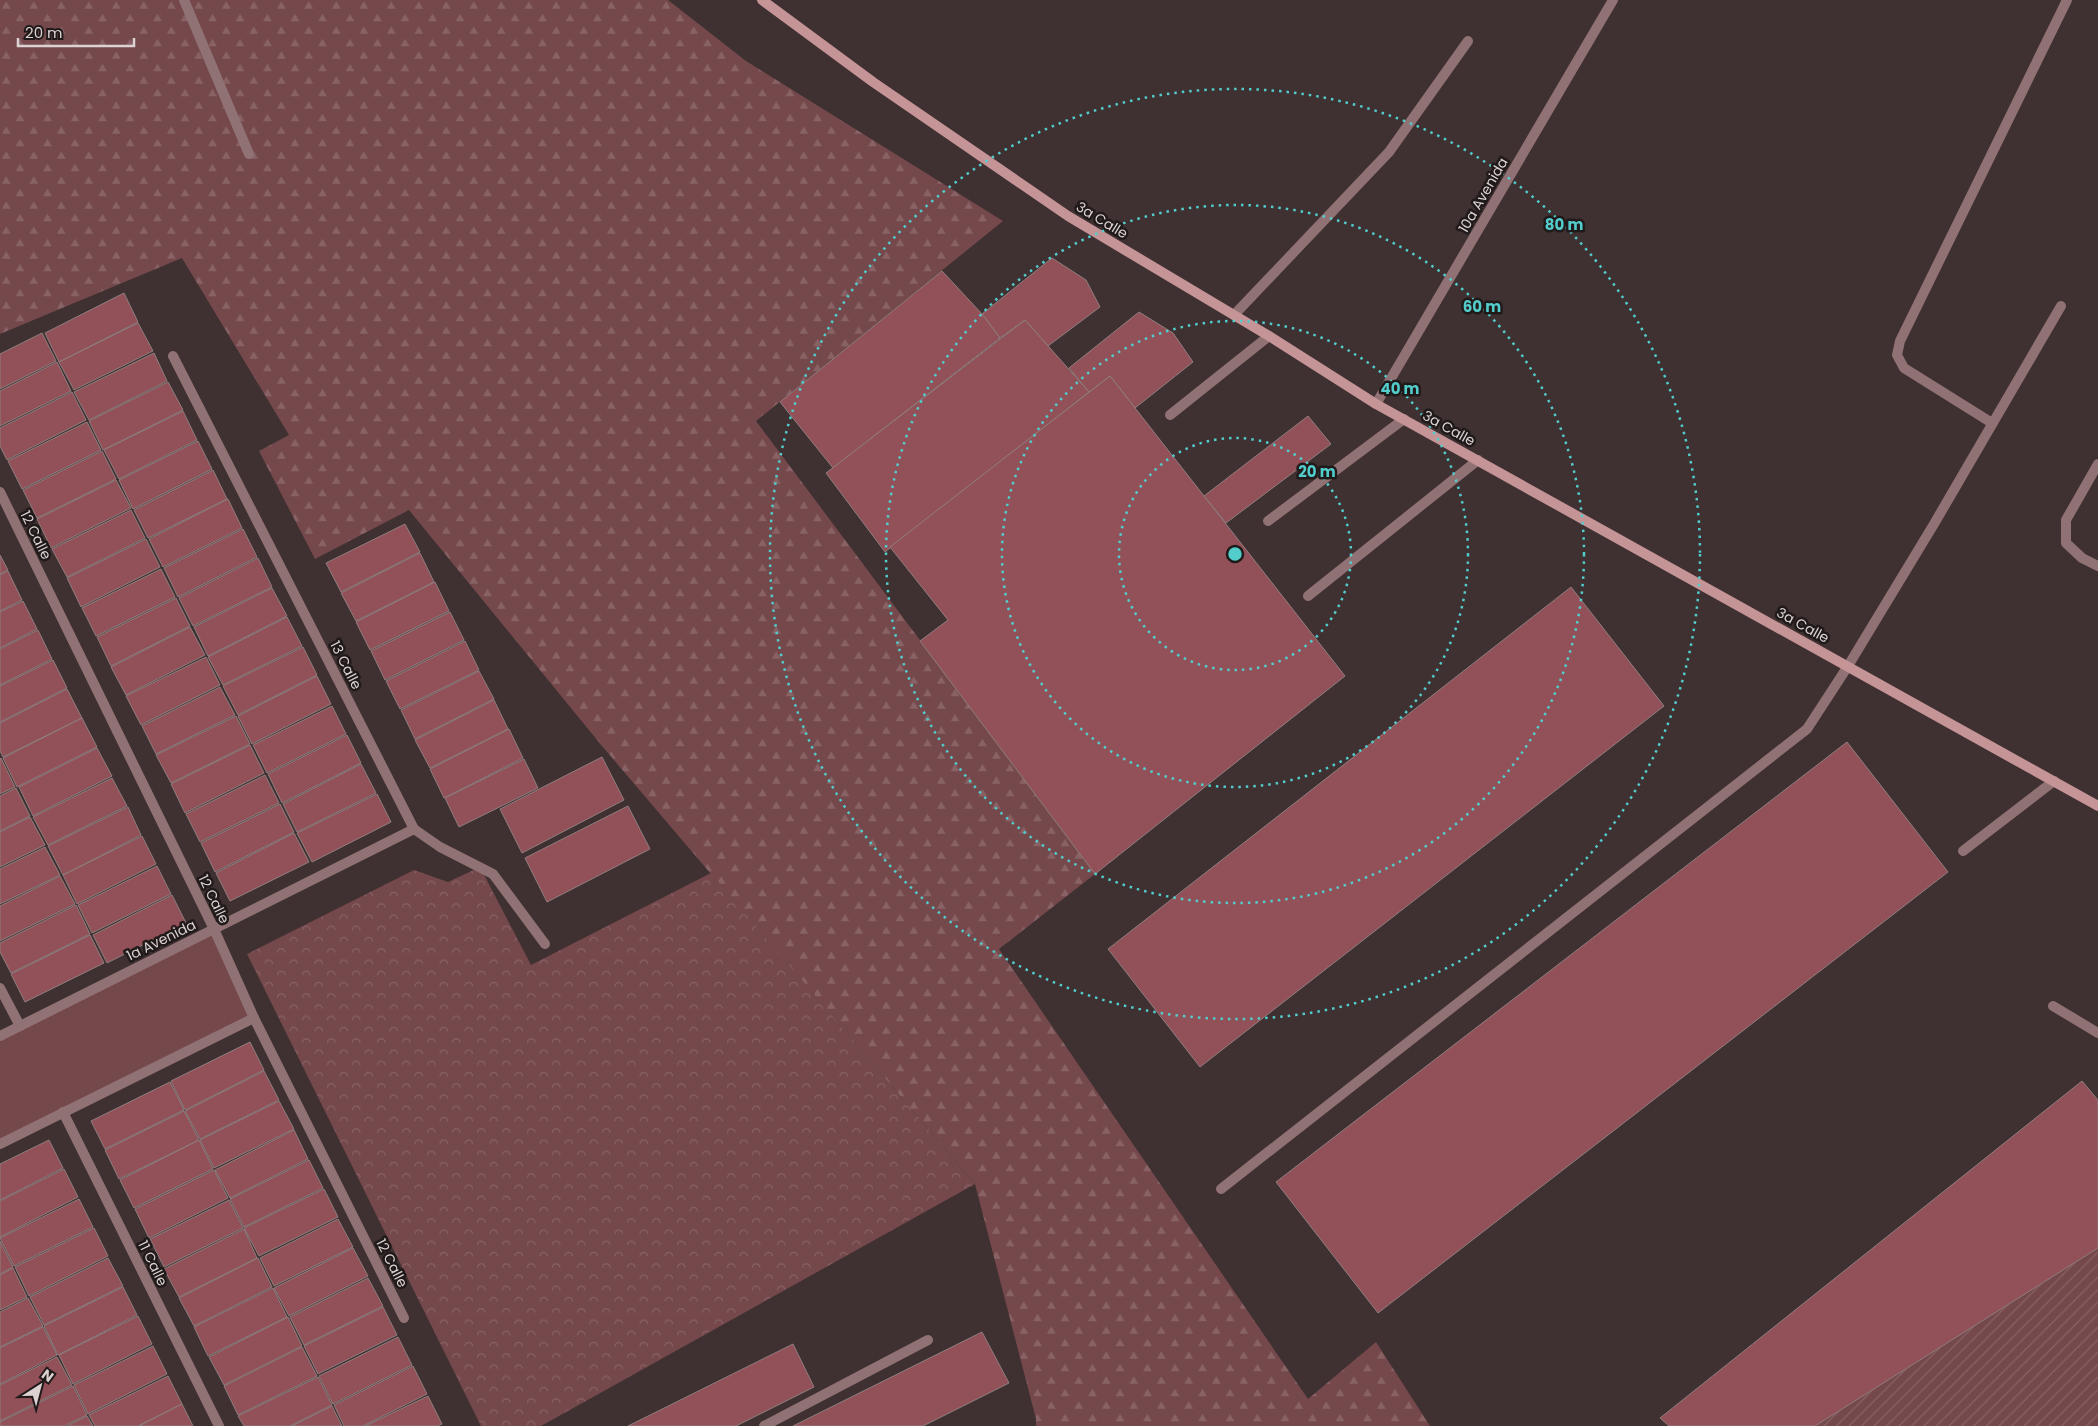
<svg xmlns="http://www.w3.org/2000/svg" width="2098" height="1426" font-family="Poppins,sans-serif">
  <defs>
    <pattern id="forest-firs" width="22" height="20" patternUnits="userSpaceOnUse" patternTransform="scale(1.25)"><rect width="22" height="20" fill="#75484c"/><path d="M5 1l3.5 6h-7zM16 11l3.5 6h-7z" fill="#886265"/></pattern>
    <pattern id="park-crowns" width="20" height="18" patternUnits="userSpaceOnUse" patternTransform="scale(1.25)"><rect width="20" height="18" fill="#75484c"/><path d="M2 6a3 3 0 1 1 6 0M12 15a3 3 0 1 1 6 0" fill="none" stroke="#886265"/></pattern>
    <pattern id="garden-furrows" width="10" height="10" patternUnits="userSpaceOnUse" patternTransform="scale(1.25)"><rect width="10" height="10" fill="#75484c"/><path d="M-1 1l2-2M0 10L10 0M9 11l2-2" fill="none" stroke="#886265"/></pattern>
  </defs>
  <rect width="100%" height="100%" fill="#3f3031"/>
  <!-- grass -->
  <polygon fill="#75484c" points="214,929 254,1018 0,1144 0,1036"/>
  <!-- forest -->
  <polygon fill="url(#forest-firs)" points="0,0 668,0 746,61 1003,221 756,421 1095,874 999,949 1308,1399 1376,1342 1430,1426 1036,1426 1036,1419 975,1184 602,746 409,510 315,559 259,451 289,435 182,258 0,334"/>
  <!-- park -->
  <polygon fill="url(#park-crowns)" points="480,867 531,965 711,873 975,1184 541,1426 481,1426 247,954 414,870 448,882"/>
  <!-- garden -->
  <polygon fill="url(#garden-furrows)" points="2098,1248 2098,1426 1815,1426"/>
  <!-- building -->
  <g fill="#925158" stroke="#907e7f">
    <polygon points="1052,258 1086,280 1100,307 1048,346 1025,320 1000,338 982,314"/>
    <polygon points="942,271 982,314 1000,338 833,468 780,402"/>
    <polygon points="124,293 138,322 59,362 45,333"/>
    <polygon points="1139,312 1173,333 1193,362 1135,408 1110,376 1089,392 1069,368"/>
    <polygon points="1025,320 1089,392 885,552 826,473"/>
    <polygon points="138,323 153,351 74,390 59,362"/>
    <polygon points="42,333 56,361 0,389 0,354"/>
    <polygon points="154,353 167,381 89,420 74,392"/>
    <polygon points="57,362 71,391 0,426 0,391"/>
    <polygon points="1110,376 1345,676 1095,874 920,641 948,620 890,547"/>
    <polygon points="168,382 183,410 103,450 89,421"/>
    <polygon points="72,392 86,420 7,460 0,446 0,428"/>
    <polygon points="183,411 197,440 119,479 104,450"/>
    <polygon points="1308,416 1331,444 1226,523 1204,496"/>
    <polygon points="87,422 101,450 22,489 8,461"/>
    <polygon points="198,441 212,469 133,509 119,480"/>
    <polygon points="102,451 116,479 37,518 23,490"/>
    <polygon points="213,470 227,499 148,538 134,510"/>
    <polygon points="116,480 131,508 51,548 37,519"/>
    <polygon points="228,499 242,528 163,567 149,539"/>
    <polygon points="131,510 145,538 67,577 52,549"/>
    <polygon points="405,524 420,552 341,592 326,563"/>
    <polygon points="243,529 257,557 178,597 164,568"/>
    <polygon points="146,539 160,567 81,607 67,578"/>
    <polygon points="420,553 434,582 356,621 341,593"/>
    <polygon points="0,555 8,570 0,574"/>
    <polygon points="258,558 272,587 193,626 179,598"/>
    <polygon points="161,569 175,597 96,636 82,608"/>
    <polygon points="8,571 22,600 0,611 0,575"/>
    <polygon points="435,582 449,611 370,650 356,622"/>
    <polygon points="1571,587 1664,706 1200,1067 1108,949"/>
    <polygon points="272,588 287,616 208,656 194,627"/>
    <polygon points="176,598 190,626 111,666 97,637"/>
    <polygon points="23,601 37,629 0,648 0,612"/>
    <polygon points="450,612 464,640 385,680 371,651"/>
    <polygon points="287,617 302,646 223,685 208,657"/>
    <polygon points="190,627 205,655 126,695 111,667"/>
    <polygon points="38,630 52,659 0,685 0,649"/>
    <polygon points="465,641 479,670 400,709 386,681"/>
    <polygon points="303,647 317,675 238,715 223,686"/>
    <polygon points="206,657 220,685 141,725 126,696"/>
    <polygon points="53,660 67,688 0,722 0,686"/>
    <polygon points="479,671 494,699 415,739 401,710"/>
    <polygon points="317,676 331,704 252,744 238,716"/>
    <polygon points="220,687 235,715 156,754 142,726"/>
    <polygon points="67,689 82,718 3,757 0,751 0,723"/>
    <polygon points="494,700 508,729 430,768 415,740"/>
    <polygon points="332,706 346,734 267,773 253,745"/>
    <polygon points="236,716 250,744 171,783 156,755"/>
    <polygon points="82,718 97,747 17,787 3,758"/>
    <polygon points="509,729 523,758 444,798 430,769"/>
    <polygon points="347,735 361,763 282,803 268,774"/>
    <polygon points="1847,742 1948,872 1378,1313 1276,1182"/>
    <polygon points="250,745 264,773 185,813 171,784"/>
    <polygon points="97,748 112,776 33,816 19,787"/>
    <polygon points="602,757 624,800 522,853 500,809"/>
    <polygon points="1,758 15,787 0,794 0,759"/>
    <polygon points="524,759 538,788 459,827 445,798"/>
    <polygon points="361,764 376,793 297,832 283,804"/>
    <polygon points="265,775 279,803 200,842 186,814"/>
    <polygon points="112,778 127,806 48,845 33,817"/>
    <polygon points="16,788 30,816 0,831 0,796"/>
    <polygon points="377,794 391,822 312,862 297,833"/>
    <polygon points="280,804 294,832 215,872 201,843"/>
    <polygon points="628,806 650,849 547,902 525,858"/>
    <polygon points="128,807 141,835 63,875 48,846"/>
    <polygon points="30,817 45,845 0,867 0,832"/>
    <polygon points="294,833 309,862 230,901 216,873"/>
    <polygon points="142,836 156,864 77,904 63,875"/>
    <polygon points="45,847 60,875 0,904 0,869"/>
    <polygon points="157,866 171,894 92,933 78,905"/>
    <polygon points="60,876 75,904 0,941 0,906"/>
    <polygon points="172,895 186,923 107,963 93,935"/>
    <polygon points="76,905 90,934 11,973 0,952 0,943"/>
    <polygon points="90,935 104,963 25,1002 11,974"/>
    <polygon points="250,1042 264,1070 185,1110 171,1081"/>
    <polygon points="264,1071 279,1100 200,1139 185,1111"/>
    <polygon points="2082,1081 2098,1100 2098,1248 1815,1426 1669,1426 1660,1418"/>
    <polygon points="170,1082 184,1110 105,1149 91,1121"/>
    <polygon points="279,1101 294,1129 214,1168 200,1140"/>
    <polygon points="184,1111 199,1140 119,1179 105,1150"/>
    <polygon points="294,1130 308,1159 230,1198 215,1170"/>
    <polygon points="49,1140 63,1168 0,1200 0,1164"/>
    <polygon points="199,1140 213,1169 134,1208 120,1180"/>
    <polygon points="309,1160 323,1188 244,1227 230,1199"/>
    <polygon points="64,1169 78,1197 0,1237 0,1201"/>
    <polygon points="214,1170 228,1198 149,1238 135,1209"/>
    <polygon points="324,1189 338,1217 259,1256 244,1228"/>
    <polygon points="79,1199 93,1227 14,1266 0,1238"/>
    <polygon points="229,1200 243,1228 164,1267 150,1239"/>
    <polygon points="338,1219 353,1247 274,1286 260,1258"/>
    <polygon points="94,1228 108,1256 29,1296 15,1267"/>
    <polygon points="244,1229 257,1258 179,1297 164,1269"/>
    <polygon points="0,1241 13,1267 0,1274"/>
    <polygon points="353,1248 368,1276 289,1316 274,1288"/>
    <polygon points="108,1258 123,1286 44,1325 30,1297"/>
    <polygon points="258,1258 272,1287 194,1326 179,1298"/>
    <polygon points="13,1268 27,1297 0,1310 0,1275"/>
    <polygon points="368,1278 383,1306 304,1345 290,1317"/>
    <polygon points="123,1287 137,1315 58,1355 44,1326"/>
    <polygon points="273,1288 287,1317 208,1356 194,1327"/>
    <polygon points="28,1298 43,1326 0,1347 0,1312"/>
    <polygon points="383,1307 397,1335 318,1374 304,1346"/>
    <polygon points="138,1316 152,1344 73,1384 59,1355"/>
    <polygon points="288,1317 302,1346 224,1385 209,1357"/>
    <polygon points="43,1327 57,1355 0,1384 0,1348"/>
    <polygon points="982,1332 1009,1383 923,1426 793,1426"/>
    <polygon points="398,1337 412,1365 333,1404 319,1376"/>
    <polygon points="793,1344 814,1387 736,1426 628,1426"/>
    <polygon points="153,1346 167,1374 88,1414 74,1385"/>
    <polygon points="302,1347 317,1376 238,1415 224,1386"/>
    <polygon points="57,1357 72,1385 0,1421 0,1385"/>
    <polygon points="413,1366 427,1394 363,1426 344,1426 334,1405"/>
    <polygon points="168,1376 182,1404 138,1426 95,1426 89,1415"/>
    <polygon points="318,1377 332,1405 290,1426 244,1426 238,1416"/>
    <polygon points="73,1386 87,1415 64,1426 0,1426 0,1422"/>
    <polygon points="428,1396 442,1424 437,1426 365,1426"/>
    <polygon points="182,1404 193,1426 139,1426"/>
    <polygon points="332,1406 342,1426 292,1426"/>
    <polygon points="87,1416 93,1426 67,1426"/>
  </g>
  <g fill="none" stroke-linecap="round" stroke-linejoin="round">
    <!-- service -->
    <g stroke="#917274" stroke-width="10">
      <polyline points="184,0 249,154"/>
      <polyline points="1234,315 1389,152 1468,41"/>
      <polyline points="1170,415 1269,336"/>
      <polyline points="1992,423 1904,368 1897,355 1900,341 2067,0"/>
      <polyline points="2098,464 2066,520 2066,543 2082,558 2098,566"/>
      <polyline points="1268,521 1404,419"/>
      <polyline points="1308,596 1478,460"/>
      <polyline points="1963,851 2054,781"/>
      <polyline points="2053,1006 2098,1033"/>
      <polyline points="1221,1189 1807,729 1848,666 1934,524 2061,306"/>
      <polyline points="764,1426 928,1340"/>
    </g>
    <!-- minor -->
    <g stroke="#917274" stroke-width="10">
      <polyline points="173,356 414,829 440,847 493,874 545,944"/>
      <polyline points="1376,404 1613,0"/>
      <polyline points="0,492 214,929 254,1018 404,1318"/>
      <polyline points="0,988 20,1026"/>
      <polyline points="0,1036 414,829"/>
      <polyline points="63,1112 219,1426"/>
      <polyline points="0,1144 254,1018"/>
    </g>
    <!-- secondary -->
    <polyline stroke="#c59497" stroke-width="10" points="762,0 873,82 1068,216 1269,336 1376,404 2098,806"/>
  </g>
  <!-- distance rings -->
  <g fill="none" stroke="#52cdcc" stroke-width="2.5" stroke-dasharray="2.5 5">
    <circle cx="1235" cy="554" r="116"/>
    <circle cx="1235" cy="554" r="233"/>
    <circle cx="1235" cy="554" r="349"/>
    <circle cx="1235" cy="554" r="465"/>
  </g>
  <g text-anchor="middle" stroke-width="5" stroke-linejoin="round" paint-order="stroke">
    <!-- street labels -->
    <g font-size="14" fill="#dcd2d2" stroke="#211a1a">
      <text transform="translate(1483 195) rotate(-60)" y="5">10a Avenida</text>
      <text transform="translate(1102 220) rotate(31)" y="5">3a Calle</text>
      <text transform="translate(1449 428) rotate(29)" y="5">3a Calle</text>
      <text transform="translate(36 535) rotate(64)" y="5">12 Calle</text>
      <text transform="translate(1803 625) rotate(29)" y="5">3a Calle</text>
      <text transform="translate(346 665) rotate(63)" y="5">13 Calle</text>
      <text transform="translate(214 899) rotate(64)" y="5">12 Calle</text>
      <text transform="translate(161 940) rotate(-26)" y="5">1a Avenida</text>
      <text transform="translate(153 1263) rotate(64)" y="5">11 Calle</text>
      <text transform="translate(392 1263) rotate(63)" y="5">12 Calle</text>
    </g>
  </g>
  <circle cx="1235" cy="554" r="8" fill="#52cdcc" stroke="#211a1a" stroke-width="2.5"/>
  <g font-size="15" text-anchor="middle" font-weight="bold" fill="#52cdcc" stroke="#211a1a" stroke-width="5" stroke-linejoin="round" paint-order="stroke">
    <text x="1564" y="230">80 m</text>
    <text x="1482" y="312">60 m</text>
    <text x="1400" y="394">40 m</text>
    <text x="1317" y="477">20 m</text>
  </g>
  <!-- north arrow -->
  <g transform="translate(40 1386) rotate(36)" stroke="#211a1a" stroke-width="4" paint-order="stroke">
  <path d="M0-4L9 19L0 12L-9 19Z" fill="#dcd2d2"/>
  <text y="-8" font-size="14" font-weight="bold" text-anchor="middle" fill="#dcd2d2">N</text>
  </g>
  <!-- scale -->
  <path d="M18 38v8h116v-8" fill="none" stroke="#dcd2d2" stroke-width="2.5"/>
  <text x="25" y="38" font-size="15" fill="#dcd2d2" stroke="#211a1a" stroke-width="4" paint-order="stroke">20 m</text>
</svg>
